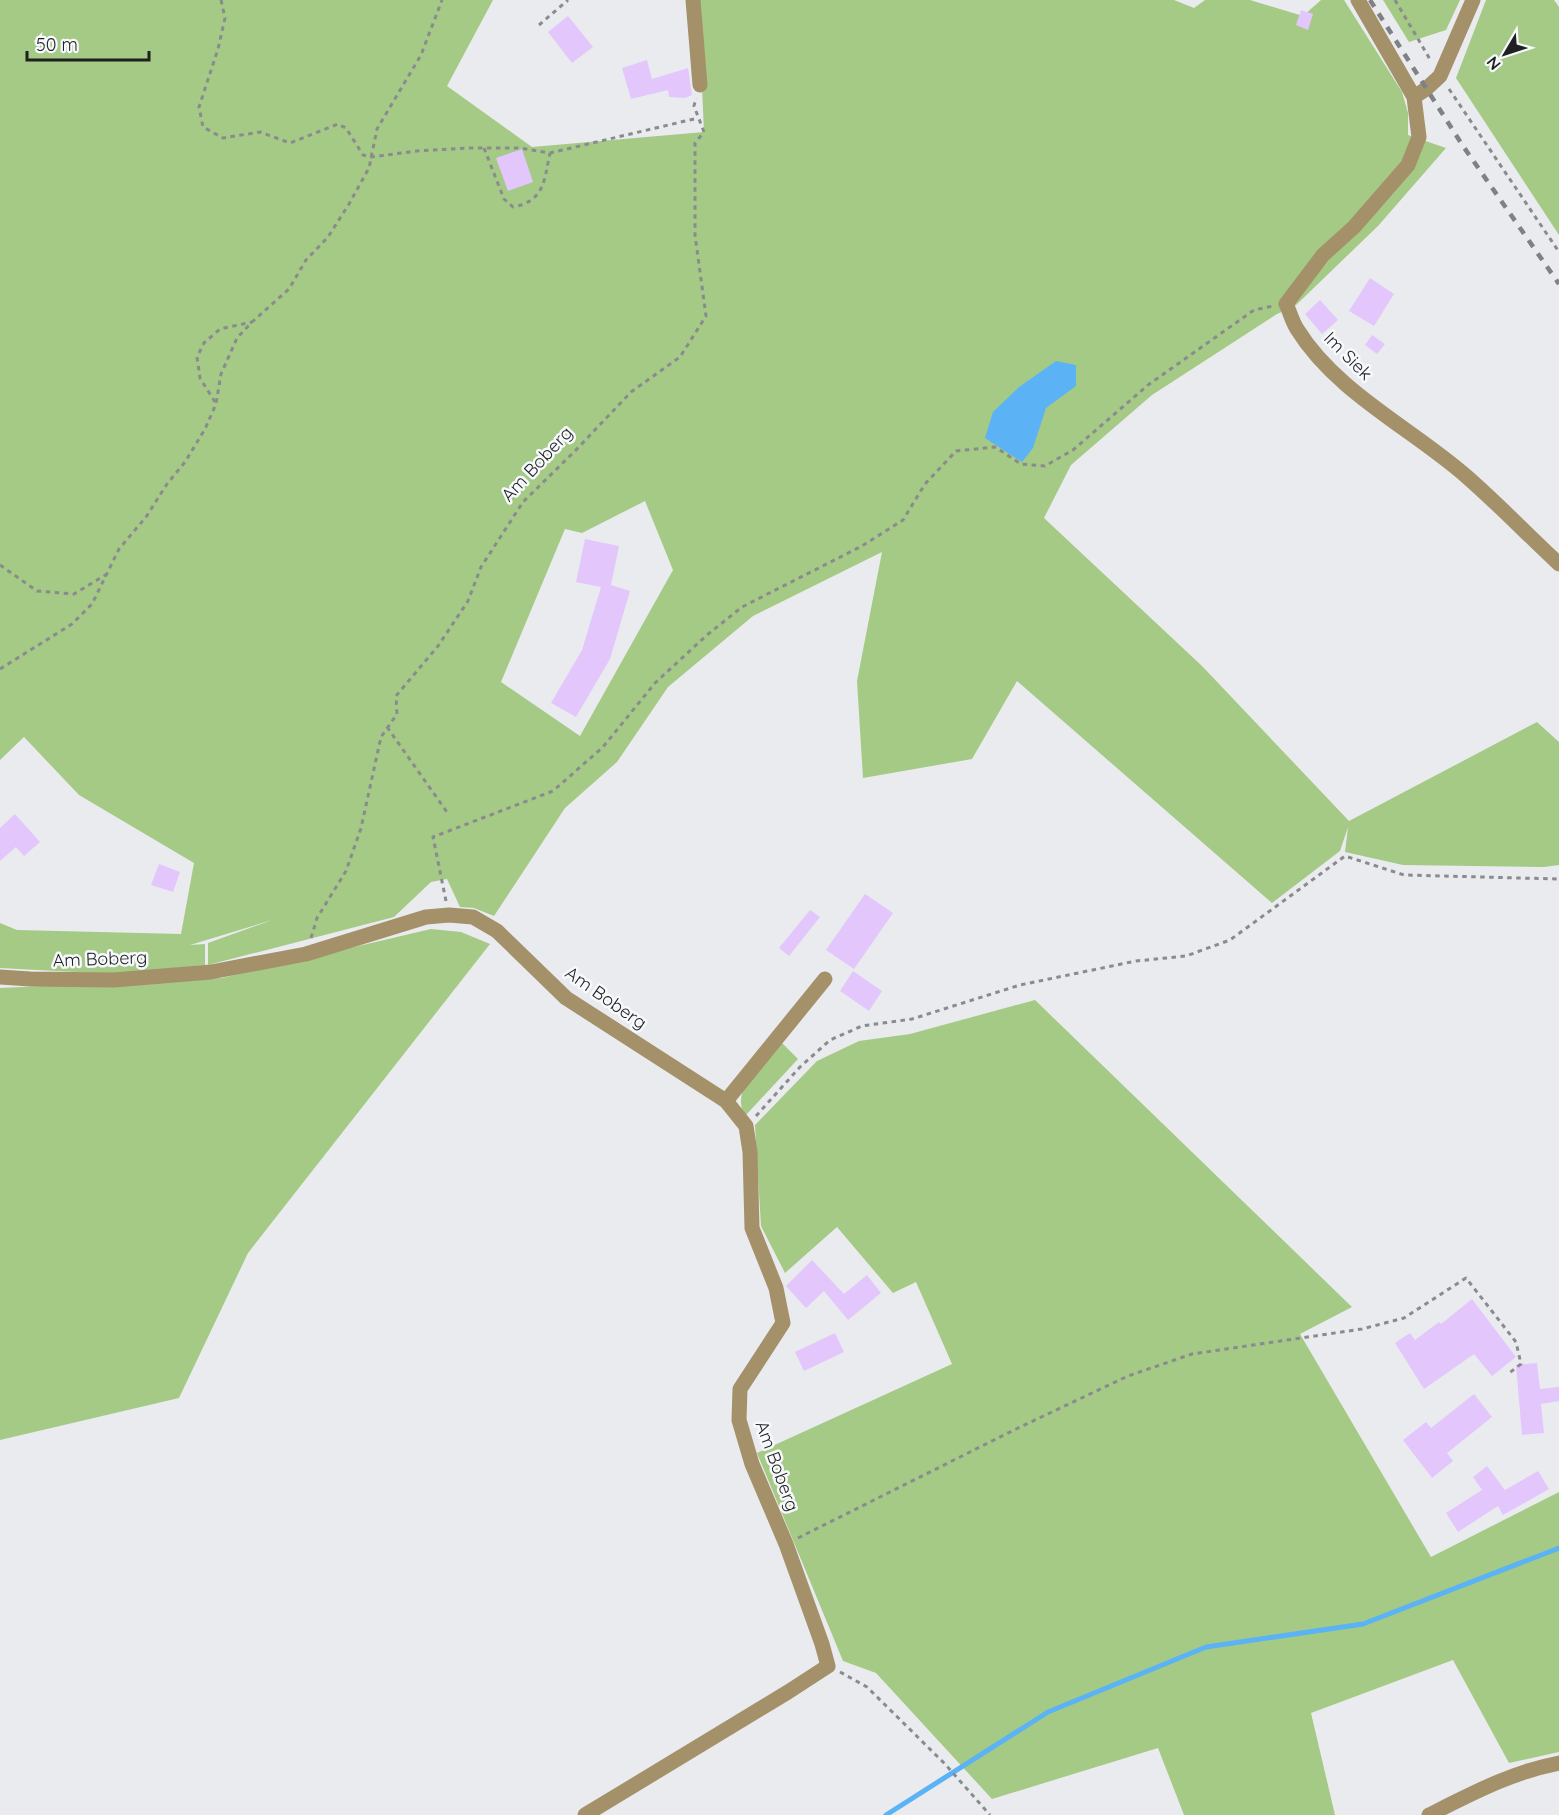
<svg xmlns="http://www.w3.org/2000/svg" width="1559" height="1815" font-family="Quicksand,sans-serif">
  <rect width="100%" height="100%" fill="#eaebef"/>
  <!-- green -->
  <g fill="#a4ca86" fill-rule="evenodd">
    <path d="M0,0H493L447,86L532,147L704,132L698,0H1174L1194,8L1205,0H1250L1303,16L1321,0H1344L1402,92L1408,113V135L1446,148L1378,226L1295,306L1277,314L1152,395L1071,465L1044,518L1202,666L1349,821L1537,722L1559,742V865L1544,867L1403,865L1345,852L1348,827L1340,851L1272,903L1017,681L972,759L863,778L857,681L882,552L753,616L668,687L617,762L565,808L494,916L474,908L460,907L447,879L431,882L394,917L208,965V943L272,920L190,945L205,944V965L114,974L0,968V923L17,930L181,934L194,863L79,795L24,737L0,760ZM645,501L673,570L580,736L501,682L565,529L582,533Z"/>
    <polygon points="1383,0 1460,0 1446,30 1409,42"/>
    <polygon points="1486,0 1554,0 1559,7 1559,235 1456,78"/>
    <polygon points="431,929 461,932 490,944 248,1253 179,1398 0,1440 0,988 222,978"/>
    <polygon points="1035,1000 1352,1307 1300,1334 1431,1557 1559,1492 1559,1752 1509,1763 1453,1660 1311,1713 1335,1815 1184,1815 1158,1748 992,1799 876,1673 843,1661 757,1453 952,1364 916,1282 893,1293 837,1227 785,1273 761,1226 755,1125 817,1061 859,1041 910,1034"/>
    <path d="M781,1042L798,1059L745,1116C729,1089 764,1062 781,1042Z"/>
  </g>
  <!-- water -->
  <polygon fill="#5bb3f6" points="1056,361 1076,365 1076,386 1046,408 1033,448 1022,462 985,438 993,412 1019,387"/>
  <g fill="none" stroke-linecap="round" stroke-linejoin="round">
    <!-- stream -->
    <polyline stroke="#5bb3f6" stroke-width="5" points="886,1815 1048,1712 1206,1647 1363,1624 1559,1548"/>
  </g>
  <!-- building -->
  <g fill="#e3c7fc">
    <polygon points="1301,10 1313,14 1308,30 1296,25"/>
    <polygon points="568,16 593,47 572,63 548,32"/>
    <polygon points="647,60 652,79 688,68 692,95 685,98 669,97 668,90 631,99 622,68"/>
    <polygon points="522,149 533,182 508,191 496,158"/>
    <polygon points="1370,278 1394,294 1374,326 1349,311"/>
    <polygon points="1320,300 1338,320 1322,334 1305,314"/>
    <polygon points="1372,335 1385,344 1377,354 1365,345"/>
    <polygon points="585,539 619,546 611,585 630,591 610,659 576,717 551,703 582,650 601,587 576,582"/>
    <polygon points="15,814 40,842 24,856 16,847 0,861 0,828"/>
    <polygon points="159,864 180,872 173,892 151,885"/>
    <polygon points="865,894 893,913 854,969 826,950"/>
    <polygon points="810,910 820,917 789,956 779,948"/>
    <polygon points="853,971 882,991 869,1011 840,991"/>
    <polygon points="812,1260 844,1294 867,1275 881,1293 848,1320 824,1291 806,1308 786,1286"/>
    <polygon points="1472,1299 1516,1357 1492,1376 1474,1354 1424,1389 1395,1343 1410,1333 1415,1340 1439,1322 1441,1324"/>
    <polygon points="835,1333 844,1352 804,1371 795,1352"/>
    <polygon points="1537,1363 1540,1389 1559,1387 1559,1401 1541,1404 1544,1433 1522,1435 1516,1365"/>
    <polygon points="1474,1394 1492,1417 1447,1453 1453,1461 1432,1478 1403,1440 1426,1422 1431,1428"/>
    <polygon points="1487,1466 1505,1490 1538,1471 1549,1489 1503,1515 1498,1506 1458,1532 1446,1513 1482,1490 1473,1477"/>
  </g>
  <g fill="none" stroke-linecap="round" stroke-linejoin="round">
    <!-- path -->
    <g stroke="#8a8b8e" stroke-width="3" stroke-dasharray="4.5 4.5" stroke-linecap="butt">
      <polyline points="221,0 225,18 218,49 199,107 203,127 223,138 260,132 290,143 338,124 346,128 363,155 371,157 417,151 468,148 520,148 550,153 698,118"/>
      <polyline points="1395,0 1431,61"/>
      <polyline points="539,25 568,0"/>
      <polyline points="1449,89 1559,252"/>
      <path d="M484,148L504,199L513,207C545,201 544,180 550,153"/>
      <polyline points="215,402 200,378 197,357 204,343 220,329 252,322"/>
      <polyline points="0,565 37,591 74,594 107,574"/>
      <polyline points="0,669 72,624 92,604 119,549 146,517 167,484 185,462 205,429 216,404 221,374 237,338 252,322 289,289 306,260 328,237 349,204 369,168 377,129 421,55 442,0"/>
      <polyline points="387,727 449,815"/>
      <polyline points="446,901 433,837 553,791 603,747 655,683 707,635 742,607 862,546 903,520 925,484 956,451 995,447 1021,464 1045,466 1073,450 1148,385 1254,310 1273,306"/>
      <polyline points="311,938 317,918 346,871 361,828 381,737 397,714 396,696 438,646 468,601 481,567 523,502 575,451 631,392 680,357 706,316 695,235 695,143 704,132 694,106 696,98"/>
      <polyline points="756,1116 800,1067 830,1040 862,1026 912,1019 1020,985 1136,961 1186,956 1230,940 1345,856 1404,875 1559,879"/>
      <polyline points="798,1538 1016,1429 1128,1376 1192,1354 1362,1329 1404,1318 1466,1278 1516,1342 1521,1364 1508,1374"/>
      <polyline points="840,1672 867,1687 945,1764 990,1815"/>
    </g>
    <!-- minor -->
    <g stroke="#a4916a" stroke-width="15">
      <polyline points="693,0 700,85"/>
      <path d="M1358,0L1414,97L1419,137L1408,165L1354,227L1323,255L1286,304C1290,312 1292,321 1297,329C1336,392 1411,428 1466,476C1498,504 1528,535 1559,564"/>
      <polyline points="1414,97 1426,89 1440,76 1473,0"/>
      <polyline points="0,977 30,979 114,980 211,972 306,954 426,917 449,915 473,917 497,931 566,998 726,1101 746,1126 750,1152 752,1228 776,1288 783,1323 740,1389 739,1420 752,1464 786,1544 822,1644 828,1666 788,1692 585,1815"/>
      <polyline points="726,1101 825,979"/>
      <path d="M1429,1815C1471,1794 1512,1772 1559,1763"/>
    </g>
    <!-- rail -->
    <polyline stroke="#808184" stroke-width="4.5" stroke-dasharray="8 8" stroke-linecap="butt" points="1370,0 1463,146 1559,284"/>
  </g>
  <g text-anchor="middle" stroke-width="5" stroke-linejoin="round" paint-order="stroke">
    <!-- street labels -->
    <g font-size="18" fill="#1f2021" stroke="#f7f9fd">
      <text transform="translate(1348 356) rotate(45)" y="6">Im Siek</text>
      <text transform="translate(537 464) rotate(-47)" y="6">Am Boberg</text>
      <text transform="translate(100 959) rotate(-2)" y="6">Am Boberg</text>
      <text transform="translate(606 998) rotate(35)" y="6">Am Boberg</text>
      <text transform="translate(777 1466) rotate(70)" y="6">Am Boberg</text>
    </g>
  </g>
  <!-- north arrow -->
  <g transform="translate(1505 54) rotate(231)" stroke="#f7f9fd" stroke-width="4.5" paint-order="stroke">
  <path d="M0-4.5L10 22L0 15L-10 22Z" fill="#1f2021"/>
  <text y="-9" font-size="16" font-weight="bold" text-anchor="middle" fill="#1f2021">N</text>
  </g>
  <!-- scale -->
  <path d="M27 51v9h122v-9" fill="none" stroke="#1f2021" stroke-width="3"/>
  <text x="36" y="51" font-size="18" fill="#1f2021" stroke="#f7f9fd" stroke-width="4.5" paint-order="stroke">50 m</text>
</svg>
